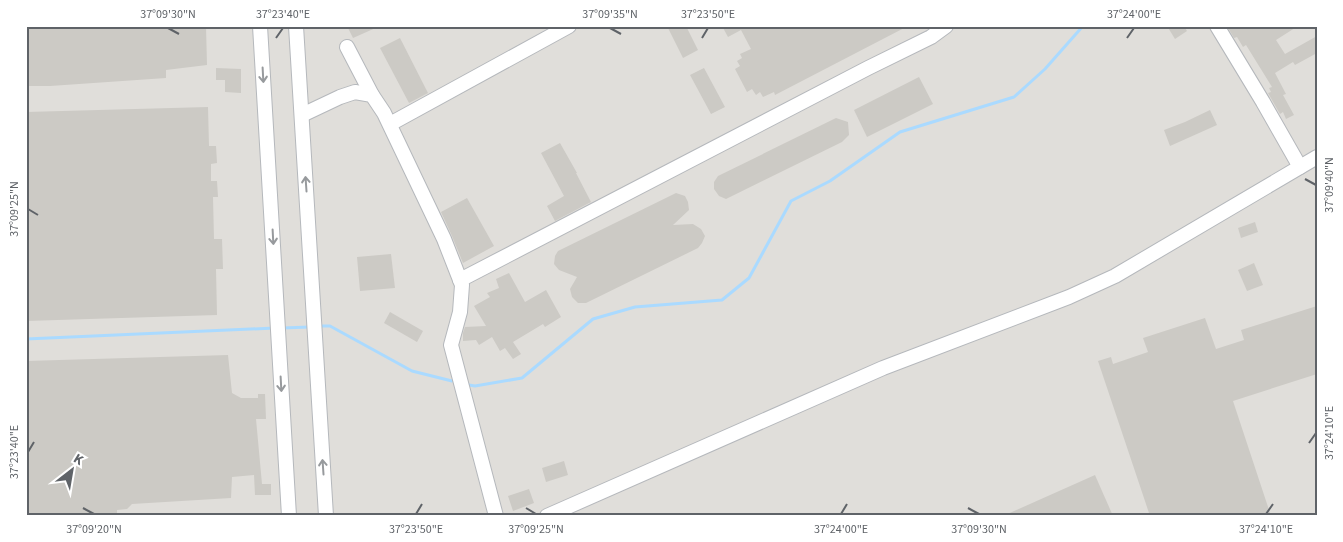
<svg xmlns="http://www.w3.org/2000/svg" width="1343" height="542" font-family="'Source Sans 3',sans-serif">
  <rect width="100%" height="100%" fill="#f1efe8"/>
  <!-- industrial -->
  <rect fill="#e0deda" x="26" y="26" width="1291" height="490"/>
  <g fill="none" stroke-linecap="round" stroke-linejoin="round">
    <!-- stream -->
    <g stroke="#aadaff" stroke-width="3">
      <polyline points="319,326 330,326 412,371 452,381"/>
      <polyline points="282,328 310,327"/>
      <polyline points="26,339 275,328"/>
      <polyline points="469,385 475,386 522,378 593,319 635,307 722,300 749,278 791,201 830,181 900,132 1014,97 1045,69 1083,26"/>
    </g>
  </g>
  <!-- building -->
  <g fill="#cccac5">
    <polygon points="26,26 206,26 207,65 166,70 166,78 50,86 26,86"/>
    <polygon points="347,26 380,26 353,38"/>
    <polygon points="667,26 686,26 698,50 683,58"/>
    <polygon points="722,26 908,26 775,95 774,92 763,97 760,92 756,95 752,89 747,92 735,69 740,66 737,61 742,58 740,54 751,49 741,30 728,37"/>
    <polygon points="1167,26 1184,26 1187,31 1175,39"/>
    <polygon points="1227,26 1298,26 1276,40 1285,54 1317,36 1317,53 1295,65 1293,62 1275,73 1286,94 1283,95 1294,115 1286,119 1283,112 1280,114 1268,93 1271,92 1269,88 1272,87 1246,45 1243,47 1237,37 1234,38"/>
    <polygon points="400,38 428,93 409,103 380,48"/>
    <polygon points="216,68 241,69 241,93 225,92 225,80 216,80"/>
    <polygon points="704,68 725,107 711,114 690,75"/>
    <polygon points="919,77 933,104 867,137 854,110"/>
    <polygon points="208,107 209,146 216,146 217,163 211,164 211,181 217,181 218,197 213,197 214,239 222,239 223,269 216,269 217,315 26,321 26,112"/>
    <polygon points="1210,110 1217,125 1170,146 1164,130 1185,122"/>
    <polygon points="836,118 848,122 849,135 842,142 726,199 719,196 714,189 714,182 718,176"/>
    <polygon points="560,143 577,173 576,173 591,202 555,221 547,206 564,196 541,153"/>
    <polygon points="676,193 685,196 688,202 689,210 673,225 693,224 701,229 705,236 702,243 698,248 586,303 578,303 572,297 570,289 577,277 559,270 554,264 555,256 558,251"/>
    <polygon points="467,198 494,246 463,263 452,236 441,212"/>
    <polygon points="1255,222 1258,232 1241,238 1238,228"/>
    <polygon points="391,254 395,288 360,291 357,257"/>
    <polygon points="1254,263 1263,285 1247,291 1238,270"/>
    <polygon points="509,273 525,302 546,290 561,317 545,327 543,324 513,342 521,354 513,359 505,348 500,351 492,337 479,345 476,340 463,341 463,333 465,327 486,326 474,306 490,297 487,293 499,288 496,279"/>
    <polygon points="1317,306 1317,374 1233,401 1271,516 1150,516 1098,361 1111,357 1113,364 1148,352 1143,338 1205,318 1216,349 1244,340 1241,330"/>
    <polygon points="390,312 423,331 417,342 384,323"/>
    <polygon points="228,355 232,393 241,398 258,398 258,394 265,394 266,419 256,419 262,484 271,484 271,495 255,495 254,475 232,477 231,498 132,504 127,509 117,510 117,516 26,516 26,361"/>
    <polygon points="564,461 568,475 546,482 542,468"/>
    <polygon points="1095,475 1113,516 1003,516"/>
    <polygon points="529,489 534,503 513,511 508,496"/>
  </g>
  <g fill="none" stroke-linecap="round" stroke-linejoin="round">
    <defs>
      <g id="minor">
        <polyline points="260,26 289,516"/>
        <polyline points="296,26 326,516"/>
        <polyline points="1217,26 1263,102 1300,167"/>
        <polyline points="347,47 372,95"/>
        <polyline points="302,115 340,97 355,92 372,95 384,113 444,239 462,285 460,312 451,345 496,516"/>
        <polyline points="390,124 569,26"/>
        <polyline points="460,280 868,68 931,37 946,26"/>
        <polyline points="547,516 883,368 1069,297 1115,276 1317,157"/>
      </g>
    </defs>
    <!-- minor casing -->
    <use href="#minor" stroke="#b5b8bc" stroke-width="16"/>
    <!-- minor -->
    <use href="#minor" stroke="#fff" stroke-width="14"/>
  </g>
  <!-- one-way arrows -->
  <defs><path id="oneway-shaft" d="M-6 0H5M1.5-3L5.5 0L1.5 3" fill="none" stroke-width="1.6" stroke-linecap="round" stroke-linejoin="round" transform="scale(1.25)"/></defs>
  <g stroke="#979a9d">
    <use href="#oneway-shaft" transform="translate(263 75) rotate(87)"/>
    <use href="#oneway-shaft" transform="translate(306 184) rotate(-94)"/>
    <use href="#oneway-shaft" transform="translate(273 237) rotate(87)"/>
    <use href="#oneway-shaft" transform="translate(281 384) rotate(87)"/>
    <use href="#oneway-shaft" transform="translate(323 467) rotate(-94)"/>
  </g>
  <!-- ticks -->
  <path fill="none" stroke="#5f6368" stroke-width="2" d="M168,28L179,34M610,28L621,34M276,38L283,28M702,38L708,28M1127,38L1134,28M1305,179L1316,185M28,209L38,215M1309,443L1316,433M28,452L34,442M83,508L94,514M526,508L536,514M968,508L979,514M416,514L422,504M841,514L847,504M1266,514L1273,504"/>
  <!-- border -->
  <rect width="1343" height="542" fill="none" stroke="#ffffff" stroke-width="55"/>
  <!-- north arrow -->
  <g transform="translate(72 470) rotate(31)" stroke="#ffffff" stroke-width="4" paint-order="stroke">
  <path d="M0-4L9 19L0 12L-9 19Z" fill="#5f6368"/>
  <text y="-8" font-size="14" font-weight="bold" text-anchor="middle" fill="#5f6368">K</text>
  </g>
  <rect x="28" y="28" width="1288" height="486" fill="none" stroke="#5f6368" stroke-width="2"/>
  <g font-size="12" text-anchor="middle" fill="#5f6368">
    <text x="168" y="18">37°09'30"N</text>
    <text x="283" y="18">37°23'40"E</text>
    <text x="610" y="18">37°09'35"N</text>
    <text x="708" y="18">37°23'50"E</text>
    <text x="1134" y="18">37°24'00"E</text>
    <text transform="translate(1329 185) rotate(-90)" y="4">37°09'40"N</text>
    <text transform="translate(14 209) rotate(-90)" y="4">37°09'25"N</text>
    <text transform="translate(1329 433) rotate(-90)" y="4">37°24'10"E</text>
    <text transform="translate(14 452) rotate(-90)" y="4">37°23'40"E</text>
    <text x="94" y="533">37°09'20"N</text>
    <text x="416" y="533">37°23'50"E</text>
    <text x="536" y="533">37°09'25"N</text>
    <text x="841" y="533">37°24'00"E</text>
    <text x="979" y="533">37°09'30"N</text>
    <text x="1266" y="533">37°24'10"E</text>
  </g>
</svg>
